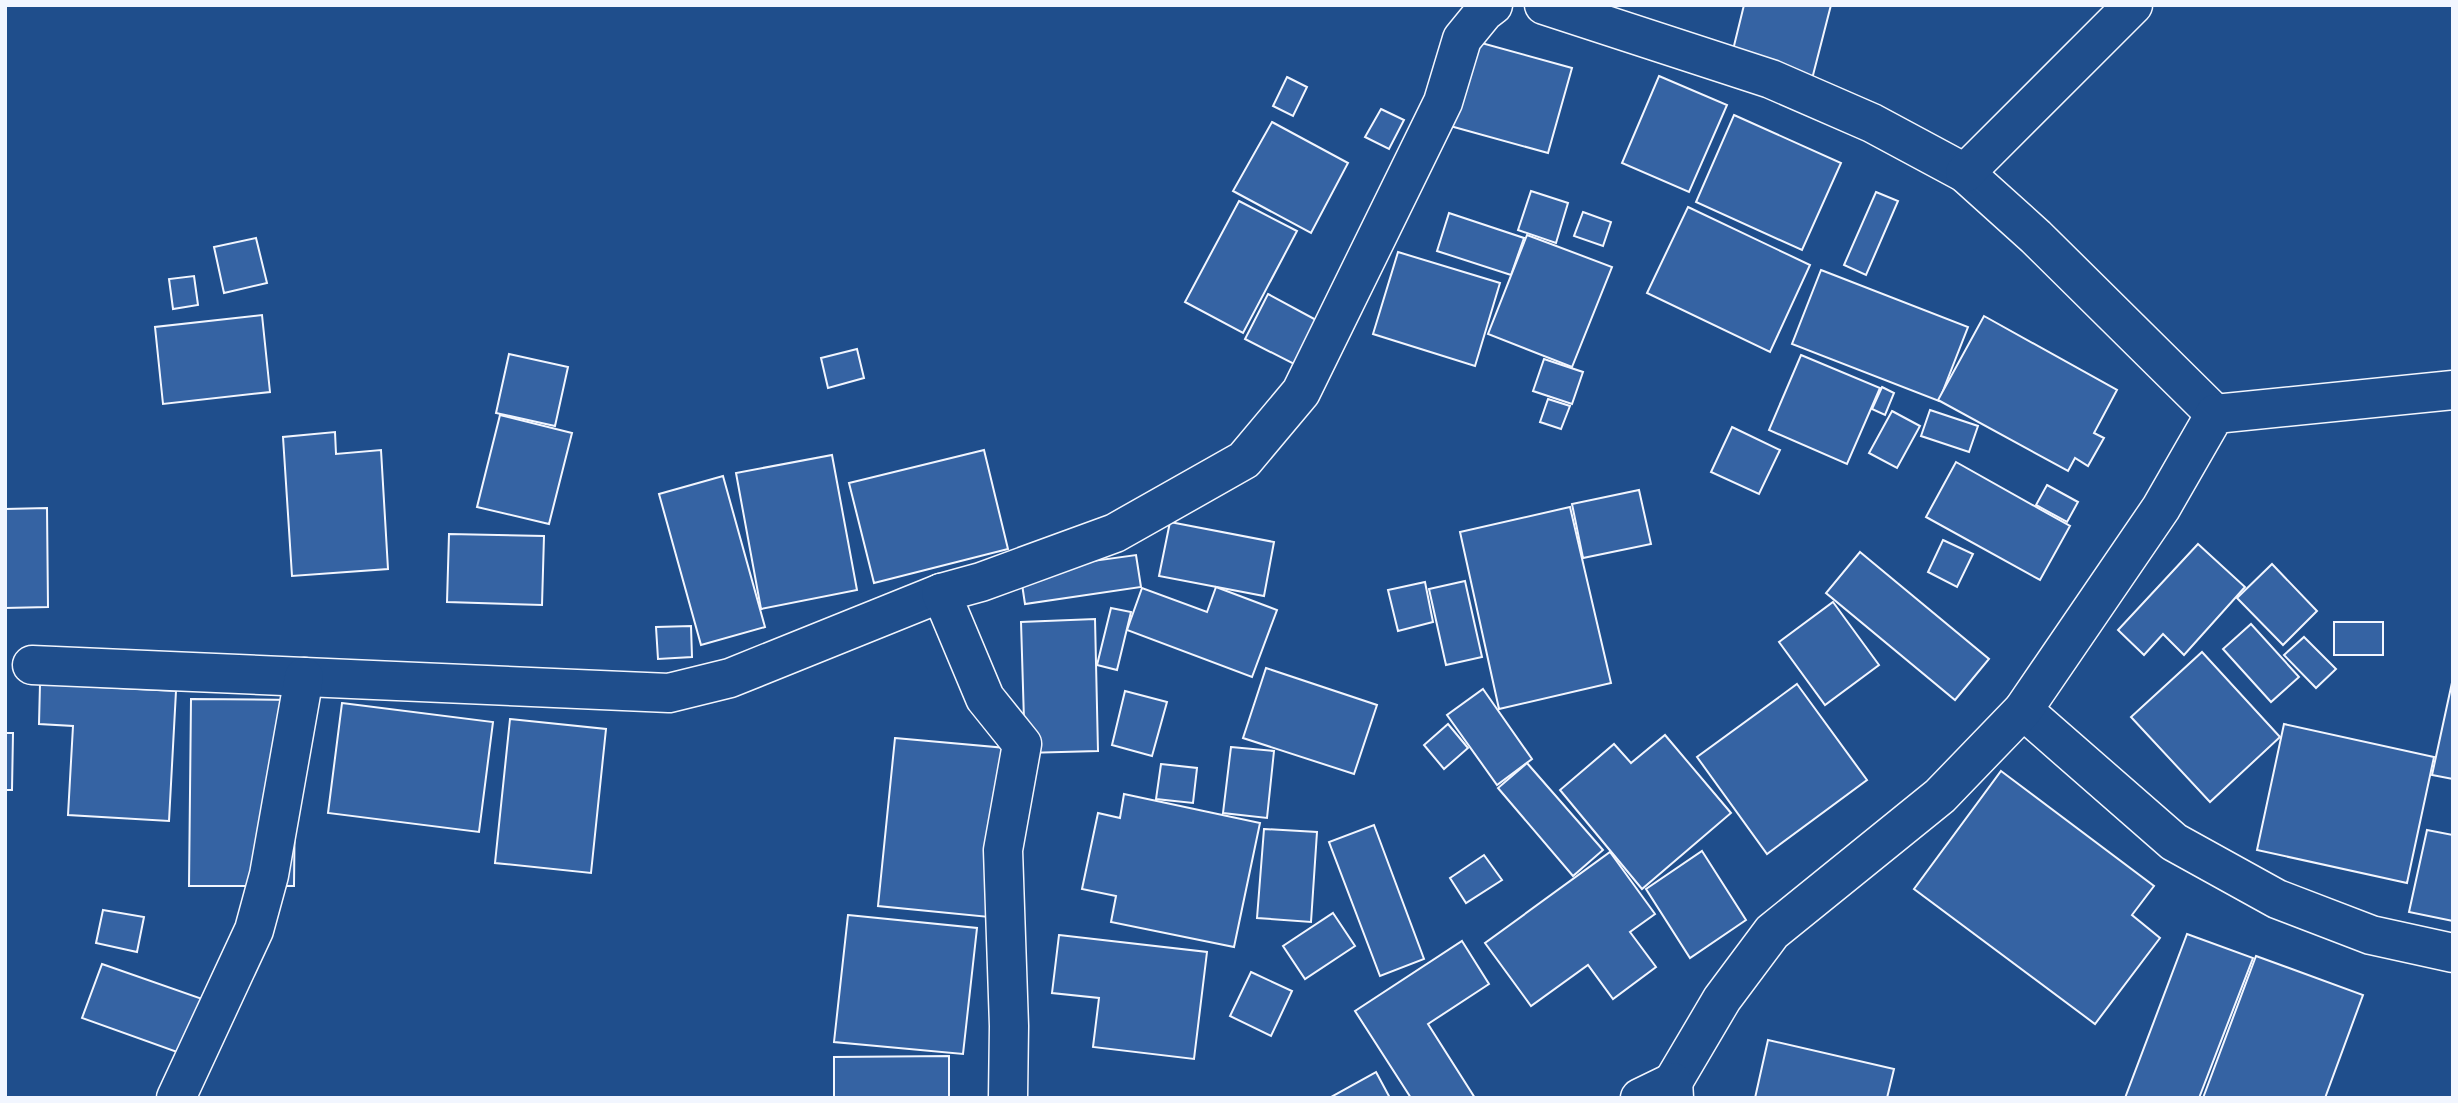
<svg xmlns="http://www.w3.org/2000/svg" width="2458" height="1103" font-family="'Asap Condensed',sans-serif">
  <rect width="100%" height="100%" fill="#1f4e8c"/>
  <!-- building -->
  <g fill="#3563a3" stroke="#f2f6ff" stroke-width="2">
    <polygon points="1744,5 1831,5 1812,79 1731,58"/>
    <polygon points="1467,39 1572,68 1548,153 1443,124"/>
    <polygon points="1659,76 1727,105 1689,192 1622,163"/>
    <polygon points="1287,77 1307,87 1293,116 1273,106"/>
    <polygon points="1381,109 1404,120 1389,149 1365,137"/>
    <polygon points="1734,115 1841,163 1802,250 1696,202"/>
    <polygon points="1272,122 1348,163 1311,233 1233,191"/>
    <polygon points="1531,191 1568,203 1556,243 1518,230"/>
    <polygon points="1876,192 1898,201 1866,275 1844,265"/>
    <polygon points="1239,201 1297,231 1243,333 1185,302"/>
    <polygon points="1688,207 1810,265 1770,352 1647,293"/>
    <polygon points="1583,212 1611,222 1603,246 1574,236"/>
    <polygon points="1449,213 1524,238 1511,275 1437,251"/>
    <polygon points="1527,235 1612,267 1572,367 1488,334"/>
    <polygon points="256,238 267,283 224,293 214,247"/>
    <polygon points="1398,252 1500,283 1475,366 1373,334"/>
    <polygon points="1821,270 1968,327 1939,401 1792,344"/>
    <polygon points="194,276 198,305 173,309 169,279"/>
    <polygon points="1268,294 1318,321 1296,365 1245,339"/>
    <polygon points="262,315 270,392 163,404 155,327"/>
    <polygon points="1984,316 2117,390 2094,433 2104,438 2088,466 2075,458 2068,471 1938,400"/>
    <polygon points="857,349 864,378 828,388 821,358"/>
    <polygon points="509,354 568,367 555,426 496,413"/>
    <polygon points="1801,355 1880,388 1847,464 1769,430"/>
    <polygon points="1544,359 1583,372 1572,404 1533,391"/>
    <polygon points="1882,387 1894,393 1885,415 1872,409"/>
    <polygon points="1548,399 1570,406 1561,429 1540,422"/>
    <polygon points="1930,410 1978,426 1969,452 1921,436"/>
    <polygon points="1892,411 1920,426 1897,468 1869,453"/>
    <polygon points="500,415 572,433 549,524 477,507"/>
    <polygon points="1732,427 1780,450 1759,494 1711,472"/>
    <polygon points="335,432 336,454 381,450 388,569 292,576 283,437"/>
    <polygon points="984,450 1008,549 874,583 849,483"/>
    <polygon points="832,455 857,590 761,609 736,473"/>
    <polygon points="1956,462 2070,526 2040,580 1926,517"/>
    <polygon points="723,476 765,627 701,645 659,494"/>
    <polygon points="2047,485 2078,502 2067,522 2036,505"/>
    <polygon points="1639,490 1651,544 1583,558 1572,504"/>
    <polygon points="1570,507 1611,683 1499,709 1460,532"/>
    <polygon points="47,508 48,607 5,608 5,509"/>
    <polygon points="1170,522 1274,542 1264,596 1159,576"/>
    <polygon points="449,534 544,536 542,605 447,602"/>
    <polygon points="1943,540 1973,554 1957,587 1928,572"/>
    <polygon points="2198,544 2245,587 2184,655 2163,634 2144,655 2118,630"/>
    <polygon points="1860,552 1989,659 1955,700 1826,593"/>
    <polygon points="1136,555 1141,587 1025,604 1020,571"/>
    <polygon points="2272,564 2317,611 2283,645 2237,598"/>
    <polygon points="1465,581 1482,657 1446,665 1429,589"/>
    <polygon points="1425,582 1433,622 1398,631 1388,590"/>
    <polygon points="1216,587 1277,610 1252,677 1127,630 1142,588 1207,612"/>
    <polygon points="1833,602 1879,665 1825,705 1779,642"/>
    <polygon points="1111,608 1131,612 1117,670 1097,665"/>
    <polygon points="1095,619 1098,751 1025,753 1021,622"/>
    <rect x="2334" y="622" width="49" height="33"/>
    <polygon points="2251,624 2299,677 2271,702 2223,649"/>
    <polygon points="691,626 692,657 658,659 656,627"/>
    <polygon points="2304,637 2336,669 2316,688 2284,655"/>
    <polygon points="2202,652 2280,737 2210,802 2131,717"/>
    <polygon points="1266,668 1377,705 1354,774 1243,738"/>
    <polygon points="2453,678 2453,779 2432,775"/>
    <polygon points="40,684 176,691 169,821 68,815 73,726 39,724"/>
    <polygon points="1797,684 1867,780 1767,854 1697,757"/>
    <polygon points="1483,689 1532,759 1497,785 1447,715"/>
    <polygon points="1125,691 1167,702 1152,756 1112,745"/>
    <polygon points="191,699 296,700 294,886 189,886"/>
    <polygon points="342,703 493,722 479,832 328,813"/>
    <polygon points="510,719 606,729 591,873 495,863"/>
    <polygon points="1448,724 1468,748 1444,769 1424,745"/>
    <polygon points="2284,724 2434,757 2407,883 2257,850"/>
    <polygon points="5,733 13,733 12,790 5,790"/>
    <polygon points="1665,735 1731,813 1642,889 1560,790 1614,744 1631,763"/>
    <polygon points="895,738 1006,748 989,917 878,906"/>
    <polygon points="1231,747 1274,751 1267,818 1223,813"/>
    <polygon points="1527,763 1603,850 1573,876 1498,788"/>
    <polygon points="1161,764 1197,768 1193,803 1156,799"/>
    <polygon points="2001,771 2154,886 2132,915 2160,938 2095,1024 1914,889"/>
    <polygon points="1124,794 1260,823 1234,947 1111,922 1116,896 1082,889 1098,813 1120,818"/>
    <polygon points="1374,825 1424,959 1380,976 1329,842"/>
    <polygon points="1264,829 1317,832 1311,922 1257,918"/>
    <polygon points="2427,830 2453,835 2453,921 2409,912"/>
    <polygon points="1702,851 1746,920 1690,958 1646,889"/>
    <polygon points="1610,852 1655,914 1630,932 1656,967 1613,999 1588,965 1531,1006 1485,943"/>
    <polygon points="1484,855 1502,880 1466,903 1450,878"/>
    <polygon points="103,910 144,917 137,952 96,943"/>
    <polygon points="1333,913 1355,946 1305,979 1283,946"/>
    <polygon points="848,915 977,928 963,1054 834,1042"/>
    <polygon points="2187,934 2253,958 2199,1098 2125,1098"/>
    <polygon points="1059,935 1207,952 1194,1059 1093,1047 1099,998 1052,993"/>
    <polygon points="1462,941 1489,984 1428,1024 1475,1098 1411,1098 1355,1011"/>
    <polygon points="2256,956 2363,995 2325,1098 2203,1098"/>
    <polygon points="102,964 211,1002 191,1057 82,1018"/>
    <polygon points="1251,972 1292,991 1271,1036 1230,1016"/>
    <polygon points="1768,1040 1894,1069 1887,1098 1755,1098"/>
    <polygon points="949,1056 949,1098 834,1098 834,1057"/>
    <polygon points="1376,1072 1390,1098 1329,1098"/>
  </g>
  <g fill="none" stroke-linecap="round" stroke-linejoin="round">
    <defs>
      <g id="minor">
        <polyline points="1544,5 1771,79 1872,123 1965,173 2036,237 2215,414"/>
        <polyline points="1965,173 2133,5"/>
        <polyline points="32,665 669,693 730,678 941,593"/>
        <polyline points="2023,710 2174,842 2277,899 2371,935 2453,953"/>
        <polyline points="1673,1082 1722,999 1772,932 1940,796 2023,710 2161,508 2215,414 2453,390"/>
        <polyline points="176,1098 254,930 269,875 304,677"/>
        <polyline points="1008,1098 1009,1026 1003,850 1022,744 985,698 941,593 981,582 1115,533 1244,460 1301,392 1443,102 1462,39 1484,12 1493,5"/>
        <polyline points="1640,1098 1673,1082 1674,1098"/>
      </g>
    </defs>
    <!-- minor casing -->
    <use href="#minor" stroke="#f2f6ff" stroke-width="41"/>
    <!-- minor -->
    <use href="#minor" stroke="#1f4e8c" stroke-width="38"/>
  </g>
  <!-- border -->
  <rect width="2458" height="1103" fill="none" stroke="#f2f6ff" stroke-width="14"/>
</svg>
